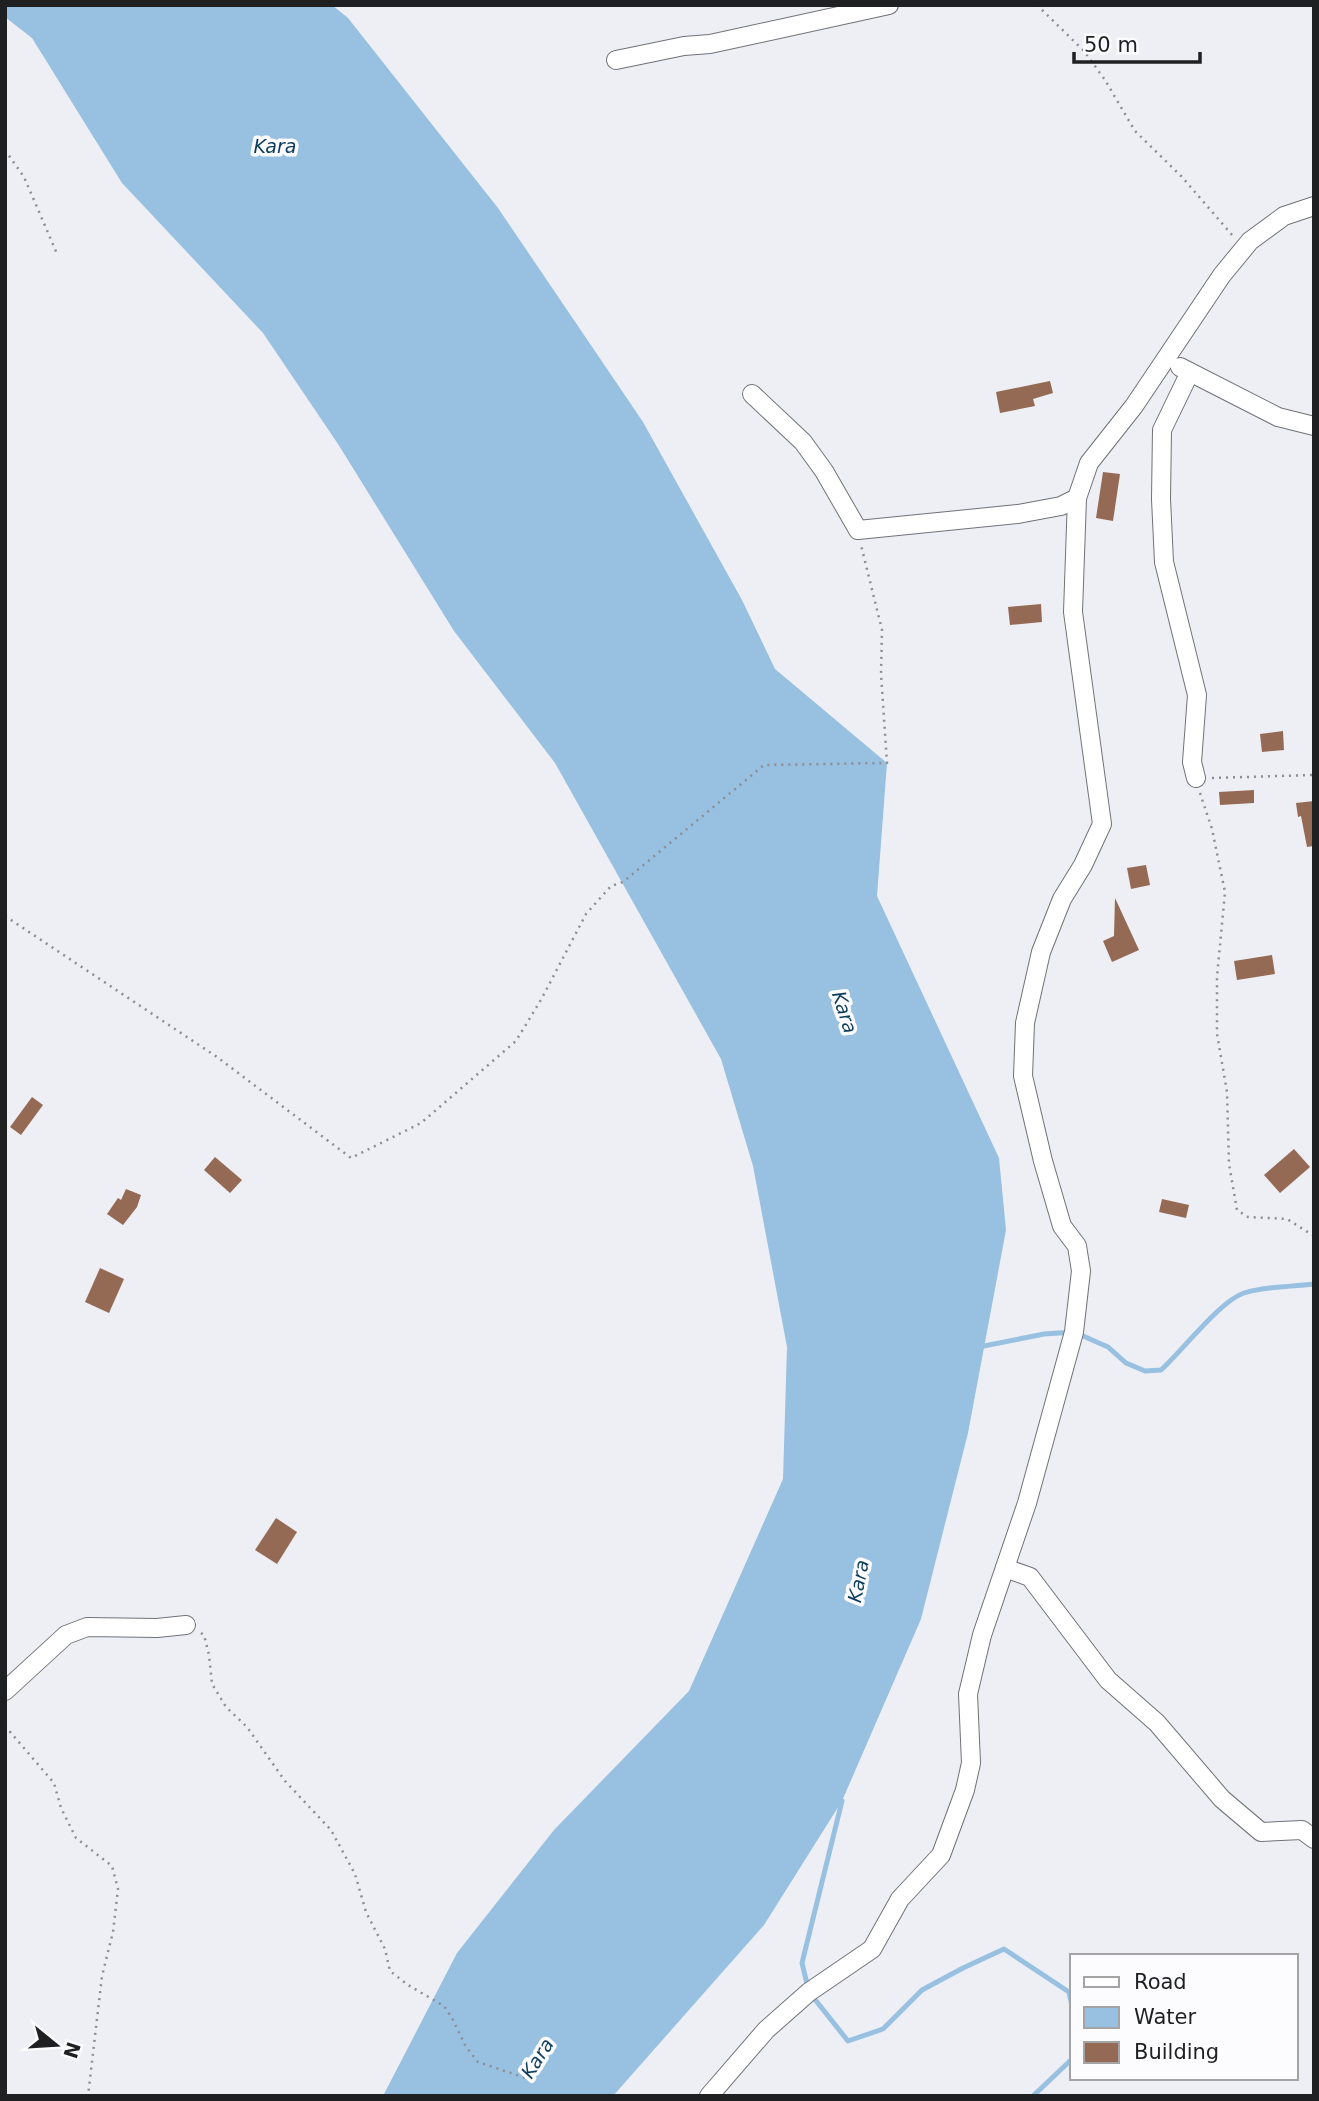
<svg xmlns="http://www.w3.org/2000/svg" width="1319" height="2101" font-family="'DejaVu Sans',sans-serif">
  <rect width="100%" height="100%" fill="#edeff5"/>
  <!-- water -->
  <polygon fill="#98c0e1" points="5,5 332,5 348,18 498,208 643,422 742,600 775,669 887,763 877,896 999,1158 1006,1230 968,1433 921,1619 842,1801 764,1925 613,2096 383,2096 457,1953 554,1830 689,1691 783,1479 787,1347 753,1166 721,1059 555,763 454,631 338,444 263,333 122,183 32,38 5,17"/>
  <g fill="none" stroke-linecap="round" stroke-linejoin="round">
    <!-- stream -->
    <g stroke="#98c0e1" stroke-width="5">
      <path d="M979,1347L1044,1334L1074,1332L1108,1347L1126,1363L1145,1371L1161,1370C1182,1351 1220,1301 1244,1293C1266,1286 1291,1287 1314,1284"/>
      <polyline points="842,1801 802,1963 809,1992 848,2041 883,2029 922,1990 963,1968 1004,1949 1069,1992 1072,2006"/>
      <polyline points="1033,2096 1072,2059"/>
    </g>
  </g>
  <!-- building -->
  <g fill="#946a54">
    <polygon points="1050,381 1053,393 1033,399 1035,406 1000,413 996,392"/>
    <polygon points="1103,472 1120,474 1113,521 1096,518"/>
    <polygon points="1041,604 1042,622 1010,625 1008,607"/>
    <polygon points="1283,731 1284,750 1262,752 1260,734"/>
    <polygon points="1254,790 1254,803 1220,805 1219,792"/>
    <polygon points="1314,801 1314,846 1307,847 1301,816 1298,817 1296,803"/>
    <polygon points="1146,865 1150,885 1131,889 1127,868"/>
    <polygon points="1115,898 1139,950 1112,962 1103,941 1114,936"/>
    <polygon points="1272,955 1275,974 1237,980 1234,961"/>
    <polygon points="32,1097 43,1105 21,1135 10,1127"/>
    <polygon points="1294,1149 1310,1167 1280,1193 1264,1175"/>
    <polygon points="215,1157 242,1180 230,1193 204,1170"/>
    <polygon points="126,1189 141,1195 137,1207 123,1225 107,1214 118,1198 121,1200"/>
    <polygon points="1162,1199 1189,1205 1186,1218 1159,1212"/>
    <polygon points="100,1268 124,1279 109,1313 85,1302"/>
    <polygon points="276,1518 297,1532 277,1564 255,1550"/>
  </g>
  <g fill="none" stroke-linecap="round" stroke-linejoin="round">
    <defs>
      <g id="minor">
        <polyline points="616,60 684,46 710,44 889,5"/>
        <polyline points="1180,367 1278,417 1314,426"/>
        <polyline points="1190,372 1162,430 1161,499 1164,562 1197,695 1192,762 1196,778"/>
        <polyline points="752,394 803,442 824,471 858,530 1018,514 1061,506 1077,498"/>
        <polyline points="1005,1568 1030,1577 1108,1680 1157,1723 1222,1799 1261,1832 1302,1830 1314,1839"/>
        <polyline points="5,1691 66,1635 87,1627 157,1628 186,1625"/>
        <polyline points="709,2096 766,2030 809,1992 872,1949 900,1899 941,1855 965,1790 971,1763 968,1694 982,1635 1027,1503 1074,1332 1081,1271 1077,1246 1062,1226 1043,1161 1023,1076 1025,1023 1041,952 1062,899 1083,865 1102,824 1073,612 1077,498 1089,463 1134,406 1222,275 1250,241 1284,216 1314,206"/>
      </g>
    </defs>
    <!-- minor casing -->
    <use href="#minor" stroke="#707277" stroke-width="20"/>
    <!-- path -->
    <g stroke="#8c8d92" stroke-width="2.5" stroke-dasharray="2 5" stroke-linecap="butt">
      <polyline points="1037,5 1084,51 1105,80 1135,131 1182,177 1233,236"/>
      <polyline points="5,150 24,177 58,256"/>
      <polyline points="1212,778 1312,775 1314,768"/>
      <polyline points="1200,793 1212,829 1225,892 1217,977 1217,1034 1227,1092 1229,1164 1237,1210 1248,1217 1287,1219 1314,1236"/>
      <polyline points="5,916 217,1057 351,1158 421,1123 516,1041 542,998 586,914 611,886 623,882 764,765 887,763 881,674 882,630 861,545"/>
      <polyline points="201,1633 204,1635 209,1655 212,1684 226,1707 247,1727 285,1781 331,1830 355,1874 366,1912 385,1949 390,1971 408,1985 444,2006 452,2018 466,2047 478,2062 526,2078"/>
      <polyline points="5,1726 54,1783 61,1808 76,1838 112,1866 118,1889 113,1932 102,1976 88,2096"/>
    </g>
    <!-- minor -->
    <use href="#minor" stroke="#fff" stroke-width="18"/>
  </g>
  <g text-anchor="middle" stroke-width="7" stroke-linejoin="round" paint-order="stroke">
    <!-- water labels -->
    <g font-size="19" font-style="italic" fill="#0d3d5d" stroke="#fcfcff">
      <text x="275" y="153">Kara</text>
      <text transform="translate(845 1012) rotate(72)" y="7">Kara</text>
      <text transform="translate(858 1581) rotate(-79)" y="7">Kara</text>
      <text transform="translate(537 2058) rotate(-58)" y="7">Kara</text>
    </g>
  </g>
  <!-- border -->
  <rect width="1319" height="2101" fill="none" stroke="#1f2022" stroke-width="14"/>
  <!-- legend -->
  <rect x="1070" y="1954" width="228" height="126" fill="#fcfcff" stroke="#a4a4a7" stroke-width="2"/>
  <rect x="1084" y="1977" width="35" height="10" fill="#ffffff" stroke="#a4a4a7" stroke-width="2"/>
  <text x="1134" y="1989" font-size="21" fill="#1f2022">Road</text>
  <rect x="1084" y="2007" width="35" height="21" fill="#98c0e1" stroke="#a4a4a7" stroke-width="2"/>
  <text x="1134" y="2024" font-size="21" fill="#1f2022">Water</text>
  <rect x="1084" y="2042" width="35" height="21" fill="#946a54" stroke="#a4a4a7" stroke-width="2"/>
  <text x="1134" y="2059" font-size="21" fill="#1f2022">Building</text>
  <!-- north arrow -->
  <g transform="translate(56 2045) rotate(108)" stroke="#fcfcff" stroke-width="5" paint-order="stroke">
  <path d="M0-5L12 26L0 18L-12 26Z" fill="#1f2022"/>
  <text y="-10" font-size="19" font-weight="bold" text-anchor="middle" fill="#1f2022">N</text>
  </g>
  <!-- scale -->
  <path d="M1074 52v10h126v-10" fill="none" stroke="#1f2022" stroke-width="3.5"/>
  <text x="1084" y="52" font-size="21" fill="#1f2022" stroke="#fcfcff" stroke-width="5" paint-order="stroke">50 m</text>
</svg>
